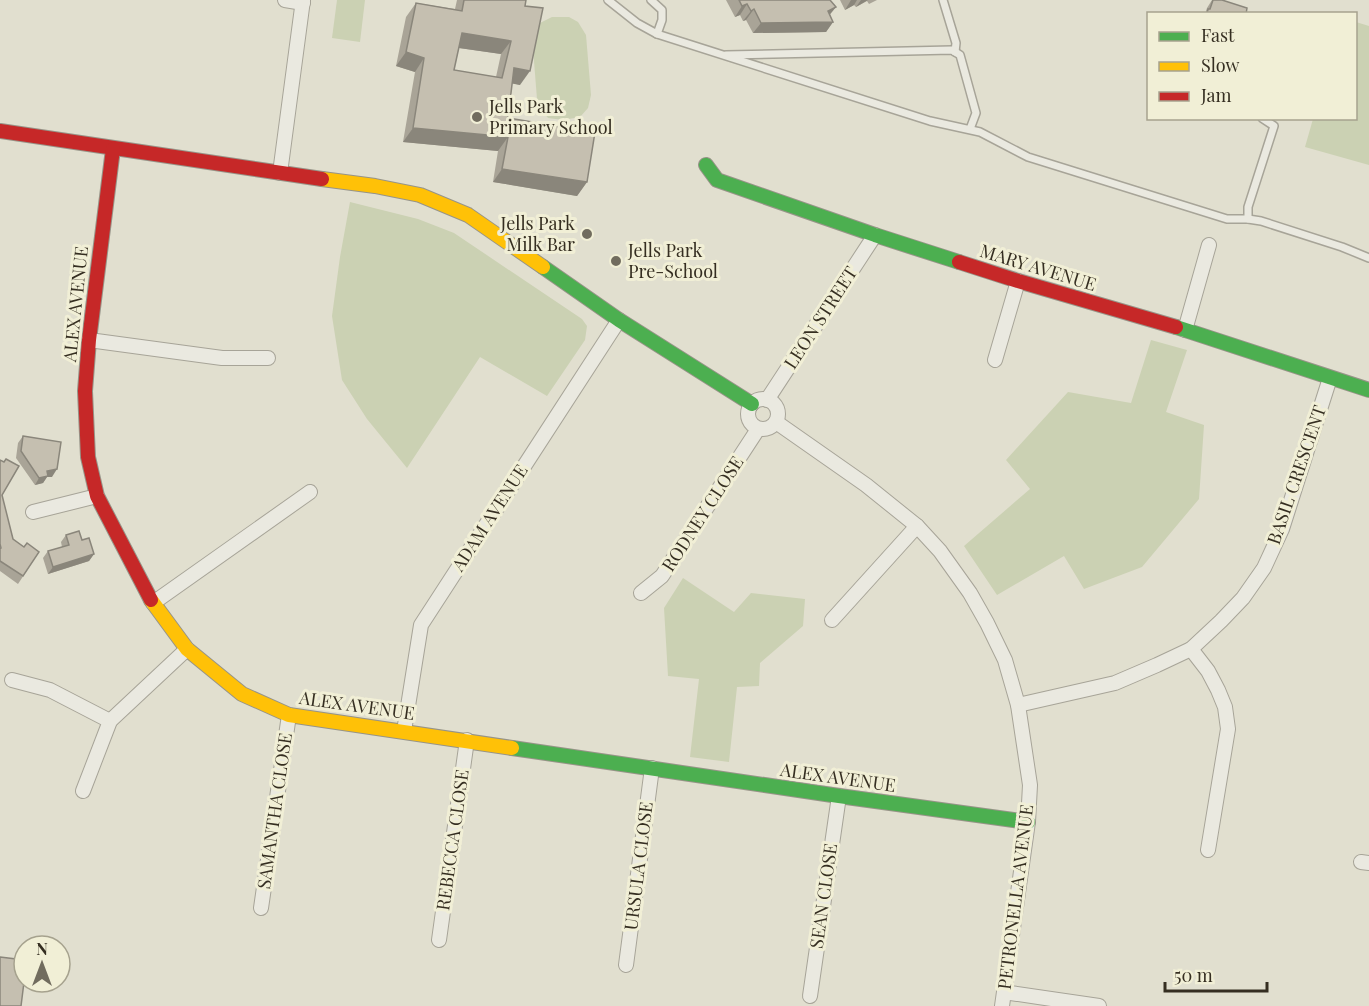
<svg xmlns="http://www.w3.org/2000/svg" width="1369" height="1006" font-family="'Playfair Display',serif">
  <rect width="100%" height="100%" fill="#e1dfcf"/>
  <!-- green -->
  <g fill="#cbd1b3">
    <polygon points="337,0 365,0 360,42 332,38"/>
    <polygon points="552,17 569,17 578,22 586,35 591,95 588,108 580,117 563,120 548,118 541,109 537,99 532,36 538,24"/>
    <polygon points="1356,22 1369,26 1369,165 1305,147 1313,119 1356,118"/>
    <polygon points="350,202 418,219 454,233 582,319 587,326 585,340 547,396 480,357 407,468 367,419 342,380 332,316 340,257"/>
    <polygon points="1151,340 1187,350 1166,412 1204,425 1199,499 1142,567 1084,589 1064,556 997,595 964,546 1030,489 1006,460 1068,392 1131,403"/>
    <polygon points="683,578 734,612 751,593 805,599 803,626 760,663 759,686 737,687 729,762 690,757 699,679 668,676 664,608"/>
  </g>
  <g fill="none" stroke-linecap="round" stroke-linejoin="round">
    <defs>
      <g id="lane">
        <polyline points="608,0 637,23 657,34 930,121 980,132 1028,157 1227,219 1248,219 1248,207 1274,126 1262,118"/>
        <polyline points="651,0 662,10 662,20 657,34"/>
        <polyline points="943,0 956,43 955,52"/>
        <polyline points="726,55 952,50 960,55 976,113 970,129"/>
        <polyline points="1248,219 1261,221 1342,247 1369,258"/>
      </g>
      <g id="street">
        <polyline points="285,0 303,3"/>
        <polyline points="280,173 303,0"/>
        <polyline points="1185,330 1209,245"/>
        <polyline points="89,340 222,358 268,358"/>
        <polyline points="995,360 1018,281"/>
        <circle cx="763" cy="414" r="15"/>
        <polyline points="767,400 875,235"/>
        <polyline points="776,422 866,485 917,526 940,551 970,593 987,623 1005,660 1018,705 1030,785 1028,822 1002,1006"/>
        <polyline points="33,512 97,496"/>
        <polyline points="641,593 662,576 758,429"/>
        <polyline points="153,603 310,492"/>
        <polyline points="832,620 917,526"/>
        <polyline points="1191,649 1208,671 1218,690 1225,707 1228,729 1208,850"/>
        <polyline points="12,680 50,690 110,721"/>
        <polyline points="1018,705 1115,683 1157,665 1191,649 1221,621 1243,598 1264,568 1282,529 1330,378"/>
        <polyline points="404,731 421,625 619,320"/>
        <polyline points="83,791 110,721 187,649"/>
        <polyline points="1361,862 1369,863"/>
        <polyline points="261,908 289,715"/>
        <polyline points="439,940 467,740"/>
        <polyline points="626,965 652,768"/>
        <polyline points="1004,992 1099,1006"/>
        <polyline points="810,996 839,796"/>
      </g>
      <g id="fast">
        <polyline points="706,165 717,180 875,235 959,262"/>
        <polyline points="543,267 619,320 752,404"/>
        <polyline points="1176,327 1369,390"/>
        <polyline points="512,748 839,796 1028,822"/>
      </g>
      <g id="slow">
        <polyline points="322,179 375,186 420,195 468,215 543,267"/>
        <polyline points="151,600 187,649 242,694 289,715 512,748"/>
      </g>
      <g id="jam">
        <polyline points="0,131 322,179"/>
        <polyline points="113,149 89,340 85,391 88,457 97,496 151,600"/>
        <polyline points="959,262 1018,281 1176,327"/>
      </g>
    </defs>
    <!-- lane casing -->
    <use href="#lane" stroke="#a7a498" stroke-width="10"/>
    <!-- street casing -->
    <use href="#street" stroke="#a7a498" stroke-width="16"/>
    <!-- fast casing -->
    <use href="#fast" stroke="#979488" stroke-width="16"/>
    <!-- slow casing -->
    <use href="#slow" stroke="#979488" stroke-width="16"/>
    <!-- jam casing -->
    <use href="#jam" stroke="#979488" stroke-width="16"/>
    <!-- lane -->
    <use href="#lane" stroke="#eae9e0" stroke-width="7"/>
    <!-- street -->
    <use href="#street" stroke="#eae9e0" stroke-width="14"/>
    <!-- fast -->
    <use href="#fast" stroke="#4caf50" stroke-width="14"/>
    <!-- slow -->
    <use href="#slow" stroke="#ffc107" stroke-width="14"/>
    <!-- jam -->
    <use href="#jam" stroke="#c62828" stroke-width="14"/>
  </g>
  <!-- wall -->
  <g fill="#a9a497" fill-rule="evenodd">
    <path d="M457,0H526L520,85L512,83L508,118L587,182L577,196L493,182L498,151L403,142L415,72L396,66L406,17L416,3L455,9ZM459,48L501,54L496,77L454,70Z"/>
    <polygon points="726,0 830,0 830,15 833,22 826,32 753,33 746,20 743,21 740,15 735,17"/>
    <polygon points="840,0 877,0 869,4 867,1 856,7 854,5 845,10"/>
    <polygon points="1212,0 1222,0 1246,14 1205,14 1207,8"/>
    <polygon points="23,436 52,477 47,477 43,483 35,485 16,458 18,443"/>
    <polygon points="0,460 2,495 13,539 24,547 39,552 18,584 0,571"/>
    <polygon points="66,535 82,540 94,554 89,561 48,574 43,558 48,551 62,547 61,542"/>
  </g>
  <!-- shaded-wall -->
  <g fill="#8a867b">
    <polygon points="851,0 857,0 854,5 845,10"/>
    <polygon points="861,0 868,0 856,7"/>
    <polygon points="747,4 740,15 735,17 742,6"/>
    <polygon points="836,7 828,17 828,11"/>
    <polygon points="754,9 746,20 743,21 751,11"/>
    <polygon points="833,22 826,32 753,33 761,23"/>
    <polygon points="462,33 511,41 501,54 452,47"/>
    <polygon points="406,52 424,58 415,72 396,66"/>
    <polygon points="514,68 530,71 520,85 504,82"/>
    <polygon points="413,128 508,137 498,151 403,142"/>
    <polygon points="502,169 587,182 577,196 493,182"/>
    <polygon points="57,469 52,477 47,477 43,483 35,485 39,478 47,471"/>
    <polygon points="94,554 89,561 48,574 53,567"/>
  </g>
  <!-- building -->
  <g fill="#c5bfb0" stroke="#8a867b" stroke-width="1.5" fill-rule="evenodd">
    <path d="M464,0H526L525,6L543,8L530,71L514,68L508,118L595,132L587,182L502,169L508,137L413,128L424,58L406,52L416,3L462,11ZM462,33L511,41L502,78L454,70Z"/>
    <polygon points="739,0 830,0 836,7 828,11 833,22 761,23 754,9 751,11 747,4 742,6"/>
    <polygon points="1213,0 1222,0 1247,8 1246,14 1207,14 1208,9 1210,9"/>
    <polygon points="23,436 61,442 57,469 47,471 48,476 39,478 21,451"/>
    <polygon points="6,459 19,466 2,495 13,539 24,547 27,543 39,552 23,576 0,561 0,549 1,548 0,544 0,460 4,462"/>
    <polygon points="79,531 82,540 89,538 94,554 53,567 48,551 69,545 66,535"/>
    <polygon points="0,957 24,960 24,982 21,1006 0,1006"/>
  </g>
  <!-- markers -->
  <g fill="#716c5e" stroke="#f1efd6" stroke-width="2">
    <circle cx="477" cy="117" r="6"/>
    <circle cx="587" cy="234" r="6"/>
    <circle cx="616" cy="261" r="6"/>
  </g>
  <g text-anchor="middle" stroke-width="6" stroke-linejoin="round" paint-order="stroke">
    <!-- poi labels -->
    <g font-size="18" fill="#352e21" stroke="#f1efd6" text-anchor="start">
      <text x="489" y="113">Jells Park<tspan x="489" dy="21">Primary School</tspan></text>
      <text x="575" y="230" text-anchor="end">Jells Park<tspan x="575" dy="21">Milk Bar</tspan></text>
      <text x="628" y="257">Jells Park<tspan x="628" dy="21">Pre-School</tspan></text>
    </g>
    <!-- street labels -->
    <g font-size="18" fill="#352e21" stroke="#f1efd6">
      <text transform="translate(1038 268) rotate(17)" y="6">MARY AVENUE</text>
      <text transform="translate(76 304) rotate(-84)" y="6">ALEX AVENUE</text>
      <text transform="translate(821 318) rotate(-57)" y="6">LEON STREET</text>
      <text transform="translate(1297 475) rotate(-71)" y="6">BASIL CRESCENT</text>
      <text transform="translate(703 514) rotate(-57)" y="6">RODNEY CLOSE</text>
      <text transform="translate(490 518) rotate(-57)" y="6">ADAM AVENUE</text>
      <text transform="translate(357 706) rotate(8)" y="6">ALEX AVENUE</text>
      <text transform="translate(838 778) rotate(8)" y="6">ALEX AVENUE</text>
      <text transform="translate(275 811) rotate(-82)" y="6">SAMANTHA CLOSE</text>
      <text transform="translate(453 840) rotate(-82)" y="6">REBECCA CLOSE</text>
      <text transform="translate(639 866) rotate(-83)" y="6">URSULA CLOSE</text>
      <text transform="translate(824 896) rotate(-82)" y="6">SEAN CLOSE</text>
      <text transform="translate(1016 897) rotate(-83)" y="6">PETRONELLA AVENUE</text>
    </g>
  </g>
  <!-- legend -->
  <rect x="1147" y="12" width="210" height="108" fill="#f1efd6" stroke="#a6a28e" stroke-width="1.5"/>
  <rect x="1159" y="32" width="30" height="9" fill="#4caf50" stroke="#a6a28e" stroke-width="1.5"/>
  <text x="1201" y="42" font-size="18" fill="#352e21">Fast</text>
  <rect x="1159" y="62" width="30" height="9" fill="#ffc107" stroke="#a6a28e" stroke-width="1.5"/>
  <text x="1201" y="72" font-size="18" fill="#352e21">Slow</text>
  <rect x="1159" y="92" width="30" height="9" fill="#c62828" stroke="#a6a28e" stroke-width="1.5"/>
  <text x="1201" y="102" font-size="18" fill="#352e21">Jam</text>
  <!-- north arrow -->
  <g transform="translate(42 964)"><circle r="28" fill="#f1efd6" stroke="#a6a28e" stroke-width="1.5"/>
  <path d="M0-4.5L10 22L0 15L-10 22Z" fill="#716c5e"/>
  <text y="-9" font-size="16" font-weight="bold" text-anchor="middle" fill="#352e21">N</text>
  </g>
  <!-- scale -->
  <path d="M1165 982v9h102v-9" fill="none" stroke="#352e21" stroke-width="3"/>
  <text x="1174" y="982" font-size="18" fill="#352e21" stroke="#f1efd6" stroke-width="4.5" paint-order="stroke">50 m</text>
</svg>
